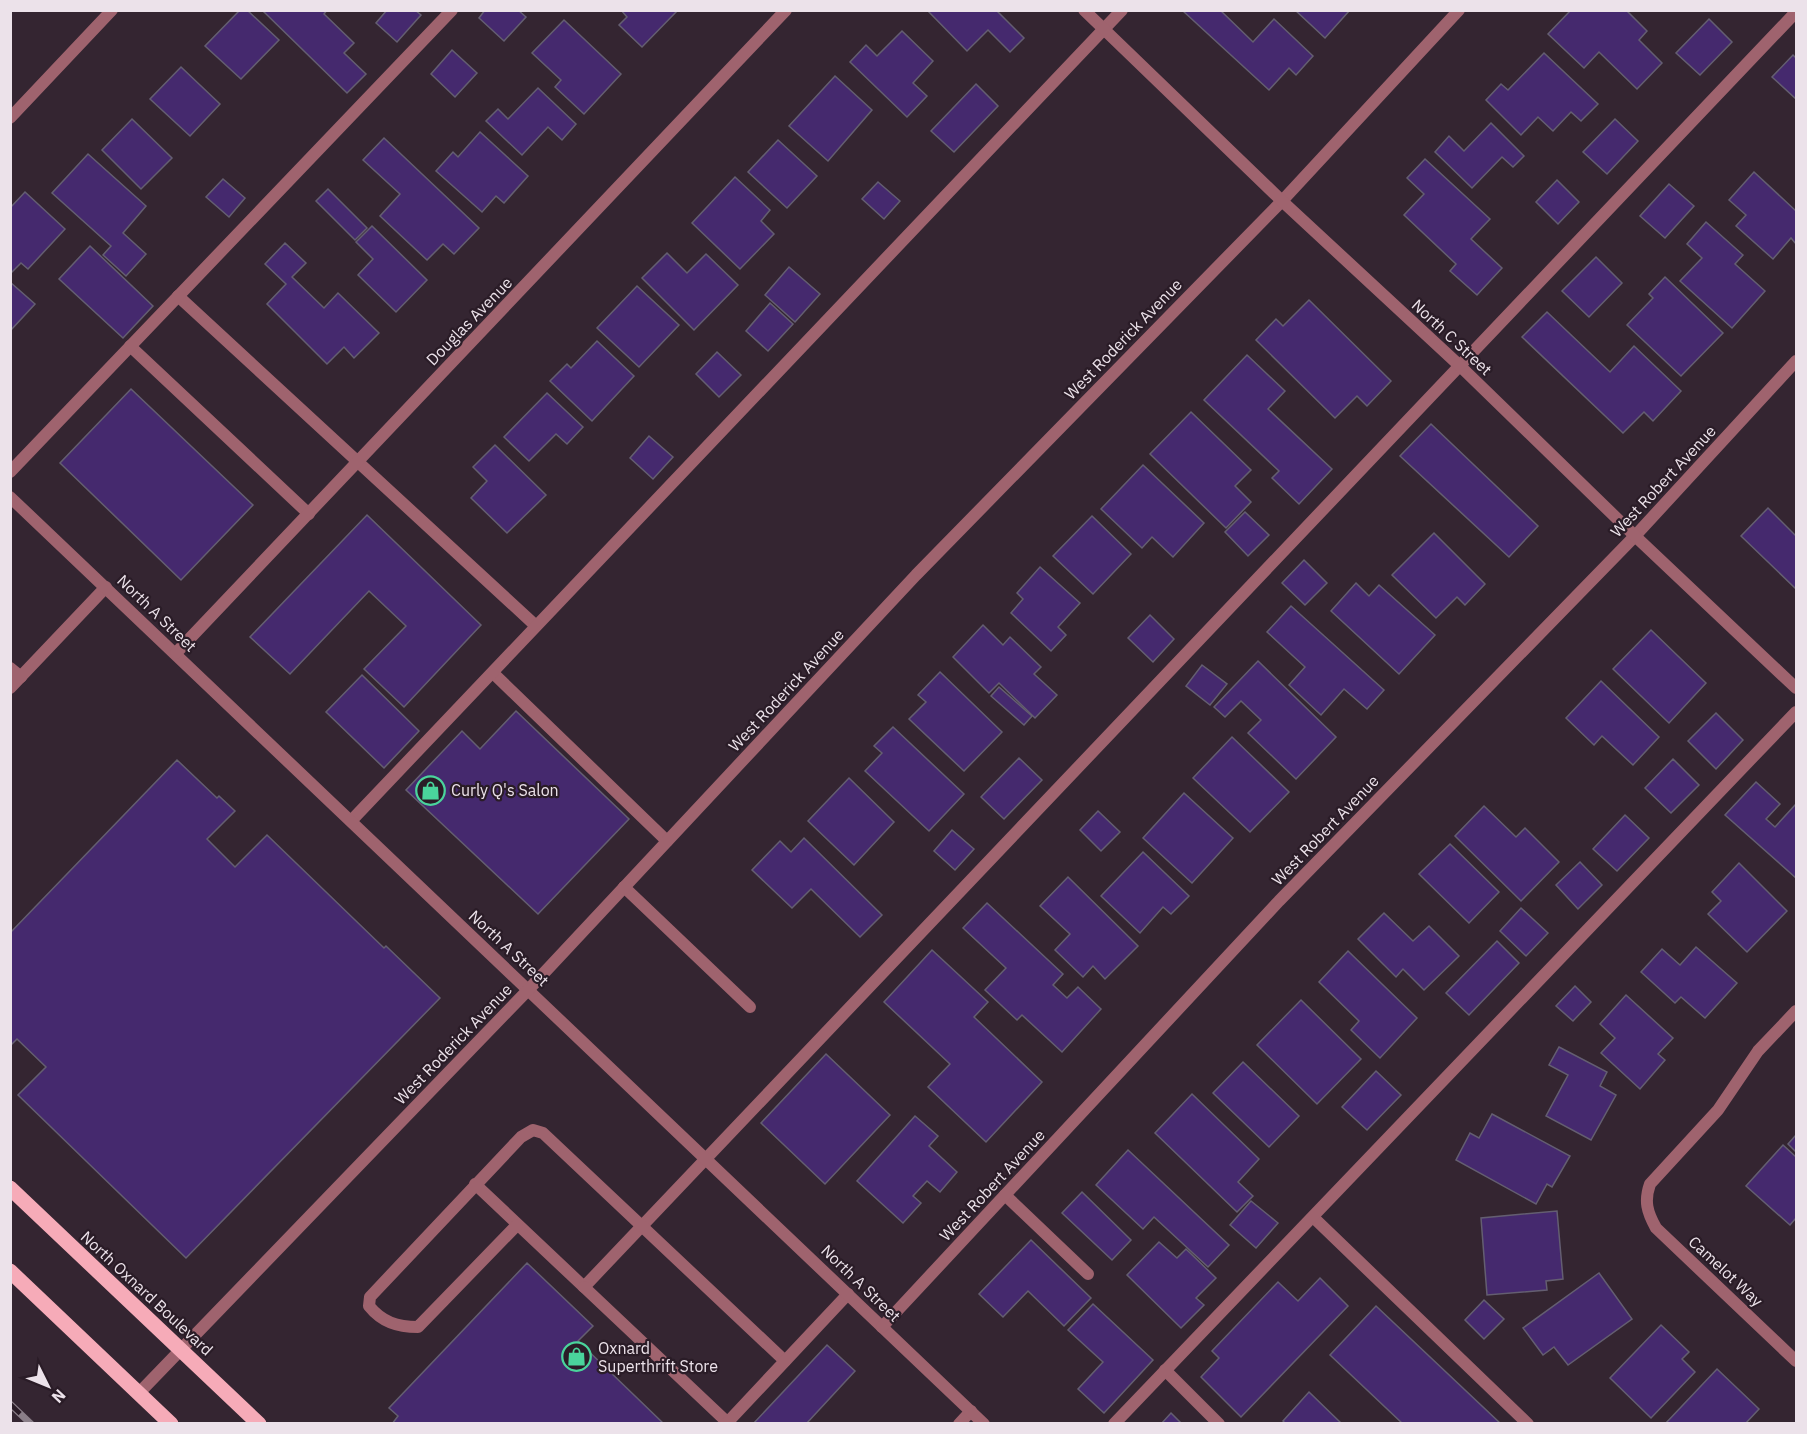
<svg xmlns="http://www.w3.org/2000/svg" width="1807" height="1434" font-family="'IBM Plex Sans',sans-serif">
  <rect width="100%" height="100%" fill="#342531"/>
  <!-- building -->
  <g fill="#45296e" stroke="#645e71" stroke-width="1.5">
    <polygon points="240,10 247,10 279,40 241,79 205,46"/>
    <polygon points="262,10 327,10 324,14 354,43 344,53 366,74 347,93"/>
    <polygon points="387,10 415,10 421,15 397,42 376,23"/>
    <polygon points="485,10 518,10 526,17 504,41 479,18"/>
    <polygon points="621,10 678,10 642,47 619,25 627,17"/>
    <polygon points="927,10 996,10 1024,38 1010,52 988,30 967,51"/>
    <polygon points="1220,10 1253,42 1274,19 1313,56 1296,75 1289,68 1269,90 1183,11"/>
    <polygon points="1295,10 1350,10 1325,38"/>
    <polygon points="1571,10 1626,10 1647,31 1639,40 1662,63 1637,89 1599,52 1584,68 1548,34"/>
    <polygon points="1709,19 1732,42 1700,75 1676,53"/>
    <polygon points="564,20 621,74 584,114 555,87 561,80 532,53"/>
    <polygon points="902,31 933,61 913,83 927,96 907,117 850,62 866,45 877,56"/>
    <polygon points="452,50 477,73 455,97 431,74"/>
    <polygon points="1544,53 1598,104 1581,121 1571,112 1553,131 1538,117 1521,135 1486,100 1501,84 1508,90"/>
    <polygon points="1793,55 1796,58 1796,99 1772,77"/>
    <polygon points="181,67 220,104 190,136 150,99"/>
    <polygon points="835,76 872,110 828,161 789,126"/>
    <polygon points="976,84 998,106 954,152 931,131"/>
    <polygon points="538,88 576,124 562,140 548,127 522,155 486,121 498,109 508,119"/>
    <polygon points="132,119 172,158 141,189 102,150"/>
    <polygon points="1615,119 1638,141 1607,174 1583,152"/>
    <polygon points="1491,123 1524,156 1513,167 1502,157 1472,188 1435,152 1449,136 1464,151"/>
    <polygon points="480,132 528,176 504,203 496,196 482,212 436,171 453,152 458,157"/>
    <polygon points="384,138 479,228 454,254 443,244 427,260 380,216 400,194 363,160"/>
    <polygon points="778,140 817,176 787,208 748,172"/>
    <polygon points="88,154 146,206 123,233 146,254 126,276 103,255 111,246 52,193"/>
    <polygon points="1425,159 1490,219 1471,239 1502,268 1477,295 1450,271 1456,264 1404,215 1424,194 1407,178"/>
    <polygon points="1754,172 1796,211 1796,244 1791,238 1773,259 1736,226 1746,215 1729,200"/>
    <polygon points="735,177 770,210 761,221 774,234 740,269 692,223"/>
    <polygon points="223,179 245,198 229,217 206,197"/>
    <polygon points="1557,180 1579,202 1558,224 1536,202"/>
    <polygon points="878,182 900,201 884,219 862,199"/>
    <polygon points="1669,184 1694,206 1665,238 1640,216"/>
    <polygon points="328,189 367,228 355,240 316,201"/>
    <polygon points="25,192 65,229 28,269 21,263 10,274 10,208"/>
    <polygon points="1706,222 1743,255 1735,264 1765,291 1732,328 1680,281 1702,258 1687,244"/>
    <polygon points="372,226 427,280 396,312 358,275 373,259 356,242"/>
    <polygon points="285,243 306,263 292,277 324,308 338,293 379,333 354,358 344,347 327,364 267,304 286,284 265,264"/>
    <polygon points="90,246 153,306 123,338 59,279"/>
    <polygon points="667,253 687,273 706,254 738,285 694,330 642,278"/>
    <polygon points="1596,257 1622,283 1589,317 1562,291"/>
    <polygon points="789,267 820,294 795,322 765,295"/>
    <polygon points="1665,277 1723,333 1681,376 1627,325 1653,298 1649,294"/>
    <polygon points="10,282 35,304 10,331"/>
    <polygon points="637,286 679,325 639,367 597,328"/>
    <polygon points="1309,300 1391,381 1367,406 1357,396 1335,418 1256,340 1276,319 1283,326"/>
    <polygon points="770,303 793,324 768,351 746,331"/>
    <polygon points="1547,312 1610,372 1634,346 1681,391 1653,421 1644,412 1623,433 1522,337"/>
    <polygon points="597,341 634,376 592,421 550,381 567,364 571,368"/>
    <polygon points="717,352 741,375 719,397 696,374"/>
    <polygon points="1247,355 1285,391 1268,409 1332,469 1299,504 1272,478 1279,471 1204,400"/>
    <polygon points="131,389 253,505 181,580 60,463"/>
    <polygon points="547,393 583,427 567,444 556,434 529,461 504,437"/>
    <polygon points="1191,412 1251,470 1235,486 1251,502 1226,528 1150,454"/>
    <polygon points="1431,424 1538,526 1509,557 1400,456"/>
    <polygon points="649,436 673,457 653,479 630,458"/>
    <polygon points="495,445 546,495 507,533 471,498 487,481 473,467"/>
    <polygon points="1143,465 1204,523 1173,557 1152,537 1142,548 1101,509"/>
    <polygon points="1768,508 1796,536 1796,589 1741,536"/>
    <polygon points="1245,512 1269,535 1248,556 1225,532"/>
    <polygon points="367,515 481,625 404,707 364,669 406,626 369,591 290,674 250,637"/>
    <polygon points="1092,516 1131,554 1093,594 1053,556"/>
    <polygon points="1434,533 1485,584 1465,605 1457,597 1436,618 1392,575"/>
    <polygon points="1304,560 1327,583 1305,605 1282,583"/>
    <polygon points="1040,567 1080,603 1058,627 1066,635 1051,651 1011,613 1023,599 1017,593"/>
    <polygon points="1356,583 1369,596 1379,585 1435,635 1399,674 1331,611"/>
    <polygon points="1291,606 1384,690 1367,709 1344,689 1321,715 1289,685 1305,667 1267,632"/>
    <polygon points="1150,615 1174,639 1153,662 1128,638"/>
    <polygon points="983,625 1003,645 1010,637 1041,667 1034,674 1057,695 1035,718 999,683 989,693 953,657"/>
    <polygon points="1651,630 1706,683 1669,723 1613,669"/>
    <polygon points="1258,661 1336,737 1296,779 1248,733 1261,720 1241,701 1225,717 1214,707"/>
    <polygon points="1202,665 1227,684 1210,705 1186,686"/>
    <polygon points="940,672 1002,732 964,771 909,719 926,702 918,695"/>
    <polygon points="362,675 419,731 384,768 326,712"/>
    <polygon points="1601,681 1659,737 1633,765 1602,736 1594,745 1566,718"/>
    <polygon points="999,687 1032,716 1024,725 991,696"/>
    <polygon points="516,711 629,819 538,914 406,790 462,731 480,749"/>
    <polygon points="1716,713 1743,740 1716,769 1688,741"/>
    <polygon points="893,727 964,794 929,831 865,771 882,753 874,746"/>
    <polygon points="1232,737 1289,792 1250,832 1193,778"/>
    <polygon points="1019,758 1042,780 1004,819 981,797"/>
    <polygon points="1673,759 1699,785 1671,813 1645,788"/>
    <polygon points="177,760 217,798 219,796 235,811 207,839 235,867 267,835 384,948 386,946 440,998 186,1258 18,1095 46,1067 17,1039 10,1046 10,933"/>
    <polygon points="849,778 894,822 854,865 808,821"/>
    <polygon points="1756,782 1780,804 1766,819 1775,827 1796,804 1796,878 1725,815"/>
    <polygon points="1184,793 1233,838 1192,883 1143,838"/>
    <polygon points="1484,806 1516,837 1525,828 1559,862 1521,901 1455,836"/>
    <polygon points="1098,811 1120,832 1101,851 1080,830"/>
    <polygon points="1625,815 1649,838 1617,871 1593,849"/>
    <polygon points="952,830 974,849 955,870 934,851"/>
    <polygon points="804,838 882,915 860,937 811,889 792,908 752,870 780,841 791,852"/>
    <polygon points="1450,844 1499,892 1469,923 1419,874"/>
    <polygon points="1143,852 1189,896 1171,914 1163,907 1140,933 1101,896"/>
    <polygon points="1580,862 1602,885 1578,909 1556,885"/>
    <polygon points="1739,863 1787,911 1747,952 1708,914 1721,901 1712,892"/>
    <polygon points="1068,877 1138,946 1105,979 1093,966 1083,977 1055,950 1070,934 1040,906"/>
    <polygon points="987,903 1063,974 1053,985 1067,998 1078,987 1101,1009 1062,1052 1022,1015 1017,1020 985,990 1006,968 963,928"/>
    <polygon points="1521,908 1548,933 1526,956 1500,931"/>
    <polygon points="1384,913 1413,941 1429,926 1459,956 1424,990 1403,969 1396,977 1358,939"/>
    <polygon points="1497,941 1519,963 1469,1015 1446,993"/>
    <polygon points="1696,947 1737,983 1705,1018 1681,997 1675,1003 1641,972 1662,949 1680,965"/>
    <polygon points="932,950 988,1002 974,1017 1042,1082 986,1142 928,1087 950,1064 884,1002"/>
    <polygon points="1348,951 1417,1018 1380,1058 1351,1030 1359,1021 1319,982"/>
    <polygon points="1575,986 1591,1002 1573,1021 1556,1006"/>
    <polygon points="1626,995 1673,1038 1658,1054 1665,1060 1640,1089 1601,1053 1615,1038 1600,1024"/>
    <polygon points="1301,1000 1361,1059 1317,1104 1257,1045"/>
    <polygon points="1559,1047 1607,1072 1600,1086 1616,1095 1591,1140 1546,1116 1568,1075 1549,1065"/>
    <polygon points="826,1054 890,1115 825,1184 761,1123"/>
    <polygon points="1243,1062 1299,1116 1269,1147 1213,1093"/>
    <polygon points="1376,1071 1401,1095 1367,1130 1342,1107"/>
    <polygon points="1192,1094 1259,1159 1238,1182 1253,1196 1237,1212 1155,1133"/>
    <polygon points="1492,1114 1570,1156 1552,1187 1547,1184 1536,1204 1456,1160 1470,1133 1479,1138"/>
    <polygon points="915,1116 938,1136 929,1146 957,1172 940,1192 927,1181 913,1196 921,1203 903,1223 857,1181"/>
    <polygon points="1796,1135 1796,1152 1788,1144"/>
    <polygon points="1783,1145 1796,1157 1796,1218 1790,1225 1746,1186"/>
    <polygon points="1128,1150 1229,1245 1208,1267 1154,1217 1143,1229 1096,1185"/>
    <polygon points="1082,1192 1131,1240 1112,1260 1062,1213"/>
    <polygon points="1251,1201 1278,1223 1256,1248 1230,1225"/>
    <polygon points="1557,1211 1563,1279 1546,1281 1547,1290 1487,1295 1481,1218"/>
    <polygon points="1031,1240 1091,1298 1064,1326 1028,1291 1003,1317 979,1294"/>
    <polygon points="1159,1242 1177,1258 1186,1249 1216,1278 1196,1298 1204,1305 1181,1328 1127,1275"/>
    <polygon points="527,1263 593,1326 578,1341 664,1424 392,1424 398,1416 389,1408"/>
    <polygon points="1599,1273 1632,1319 1568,1365 1554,1347 1543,1355 1523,1328"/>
    <polygon points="1320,1278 1348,1306 1241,1417 1201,1377 1219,1358 1212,1351 1278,1282 1298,1301"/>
    <polygon points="1484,1300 1504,1319 1484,1339 1465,1320"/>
    <polygon points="1093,1304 1153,1360 1104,1413 1078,1389 1103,1362 1068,1330"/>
    <polygon points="1376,1306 1501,1424 1403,1424 1330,1355"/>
    <polygon points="1661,1325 1689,1352 1682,1359 1695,1372 1651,1418 1610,1378"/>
    <polygon points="827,1345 855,1371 806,1424 753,1424"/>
    <polygon points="1717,1369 1759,1409 1745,1424 1665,1424"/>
    <polygon points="1309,1392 1342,1424 1286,1424 1283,1421"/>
    <polygon points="1171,1413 1182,1424 1161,1424"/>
  </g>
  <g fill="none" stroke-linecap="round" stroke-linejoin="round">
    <!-- service -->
    <g stroke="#9f636e" stroke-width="12">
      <polyline points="178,296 536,626"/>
      <polyline points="130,346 309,514"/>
      <polyline points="10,472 452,10"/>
      <polyline points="10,668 21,677"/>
      <polyline points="493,673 667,841"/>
      <polyline points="10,688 106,587"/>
      <polyline points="351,821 1122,10"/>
      <polyline points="624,887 750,1007"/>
      <polyline points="475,1184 584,1287 1796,12"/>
      <polyline points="1005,1195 1088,1274"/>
      <polyline points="1314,1218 1528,1424"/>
      <path d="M517,1225L418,1327C397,1327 382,1322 369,1306L370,1297L521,1137L533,1130L543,1133L785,1361"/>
      <polyline points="584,1287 727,1422"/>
      <polyline points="1165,1370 1219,1424"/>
      <polyline points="726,1424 848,1294"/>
      <polyline points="959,1424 971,1411"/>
      <polyline points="1114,1424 1796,712"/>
    </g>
    <!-- minor -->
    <g stroke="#9f636e" stroke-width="12">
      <polyline points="10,118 112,10"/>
      <polyline points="10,497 984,1424"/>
      <polyline points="176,653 786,10"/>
      <path d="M1796,1011L1758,1051L1718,1110L1650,1184C1644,1201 1647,1212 1656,1228L1796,1361"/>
      <polyline points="882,1327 1279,901 1635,536 1796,361"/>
      <polyline points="139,1393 529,989 916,575 1282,201 1459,10"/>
    </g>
    <!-- tertiary -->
    <polyline stroke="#9f636e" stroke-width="12" points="1084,10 1282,201 1460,366 1635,536 1796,688"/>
    <!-- primary -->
    <g stroke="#f6abb8" stroke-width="15">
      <polyline points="10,1188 259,1424"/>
      <polyline points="10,1271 171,1424"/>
    </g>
    <defs>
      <polyline id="rail" points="10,1404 31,1424"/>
    </defs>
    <!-- rail casing -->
    <use href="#rail" stroke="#8a7e88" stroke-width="7"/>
    <!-- rail -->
    <use href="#rail" stroke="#2a1c27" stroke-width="4.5" stroke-dasharray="14" stroke-linecap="butt"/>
  </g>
  <!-- icons -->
  <defs>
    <symbol id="shop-ring" viewBox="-11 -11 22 22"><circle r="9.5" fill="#2a1c27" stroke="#4ad49c" stroke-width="1.5"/><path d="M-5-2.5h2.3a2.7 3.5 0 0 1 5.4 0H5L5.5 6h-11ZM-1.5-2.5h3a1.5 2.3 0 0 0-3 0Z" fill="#4ad49c"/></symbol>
  </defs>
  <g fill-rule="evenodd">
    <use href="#shop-ring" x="414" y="774" width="33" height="33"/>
    <use href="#shop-ring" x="560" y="1340" width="33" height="33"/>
  </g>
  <g text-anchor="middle" stroke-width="4.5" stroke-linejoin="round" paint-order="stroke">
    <!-- street labels -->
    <g font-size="16" fill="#ece2ea" stroke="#2a1c27">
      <text transform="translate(469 321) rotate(-46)" y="6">Douglas Avenue</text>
      <text transform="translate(1452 337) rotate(43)" y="6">North C Street</text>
      <text transform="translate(1123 339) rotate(-46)" y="6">West Roderick Avenue</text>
      <text transform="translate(1663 481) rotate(-47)" y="6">West Robert Avenue</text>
      <text transform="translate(157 613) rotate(44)" y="6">North A Street</text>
      <text transform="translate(786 690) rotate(-47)" y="6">West Roderick Avenue</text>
      <text transform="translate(1325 830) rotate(-46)" y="6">West Robert Avenue</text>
      <text transform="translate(509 948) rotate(43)" y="6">North A Street</text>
      <text transform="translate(453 1044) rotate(-46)" y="6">West Roderick Avenue</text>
      <text transform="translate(992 1185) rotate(-47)" y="6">West Robert Avenue</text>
      <text transform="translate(1726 1271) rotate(43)" y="6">Camelot Way</text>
      <text transform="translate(861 1283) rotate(44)" y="6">North A Street</text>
      <text transform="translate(147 1293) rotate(43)" y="6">North Oxnard Boulevard</text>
    </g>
    <!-- poi labels -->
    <g font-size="16" fill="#ece2ea" stroke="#2a1c27" text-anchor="start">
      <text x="451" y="796">Curly Q's Salon</text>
      <text x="598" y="1354">Oxnard<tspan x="598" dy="18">Superthrift Store</tspan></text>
    </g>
  </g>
  <!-- border -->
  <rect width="1807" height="1434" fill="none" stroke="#ece2ea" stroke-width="24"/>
  <!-- north arrow -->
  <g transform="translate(48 1386) rotate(133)" stroke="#2a1c27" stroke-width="4.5" paint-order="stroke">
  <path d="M0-4.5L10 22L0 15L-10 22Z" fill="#ece2ea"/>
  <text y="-9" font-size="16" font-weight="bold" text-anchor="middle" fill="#ece2ea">N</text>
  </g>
</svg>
